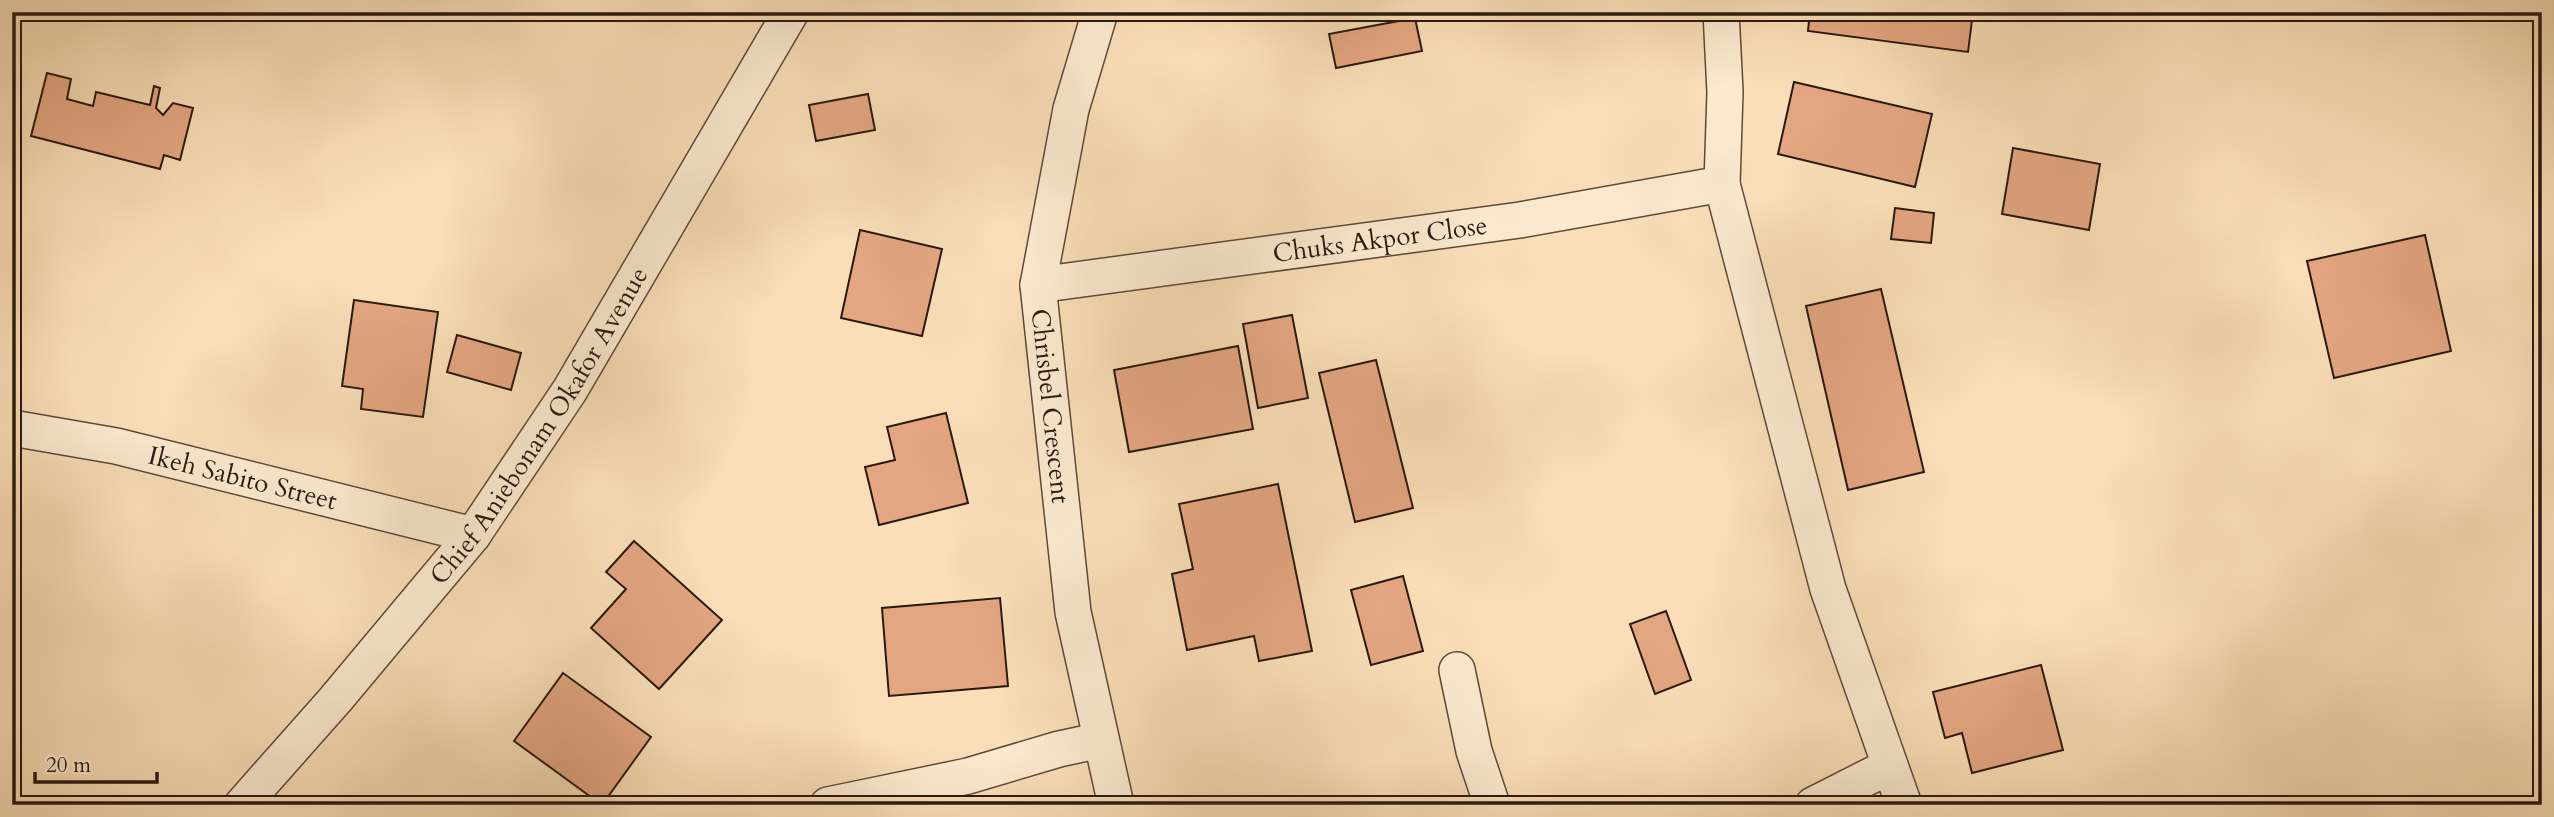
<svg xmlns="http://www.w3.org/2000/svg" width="2554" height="817" font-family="Cardo,serif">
  <rect width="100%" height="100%" fill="#f9deb7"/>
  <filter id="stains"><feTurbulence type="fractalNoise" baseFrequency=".00286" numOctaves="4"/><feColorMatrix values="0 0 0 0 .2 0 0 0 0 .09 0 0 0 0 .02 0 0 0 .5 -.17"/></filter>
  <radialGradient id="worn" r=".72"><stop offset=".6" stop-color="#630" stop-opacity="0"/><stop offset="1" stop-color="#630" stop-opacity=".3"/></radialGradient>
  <!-- building -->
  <g fill="#e3a681" stroke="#2a1911" stroke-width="2">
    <polygon points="1810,12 1973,12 1968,52 1808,31"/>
    <polygon points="1415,18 1422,51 1336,68 1329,34"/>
    <polygon points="47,73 71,79 67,99 93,106 96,92 150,105 154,86 160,88 156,108 163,115 173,103 193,108 180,160 164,155 160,169 31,136"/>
    <polygon points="1794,82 1932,114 1915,187 1778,154"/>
    <polygon points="868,94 875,130 816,141 809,105"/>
    <polygon points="2013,148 2100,164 2089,230 2002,214"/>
    <polygon points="1895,208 1934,213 1931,243 1891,239"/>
    <polygon points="860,230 942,249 922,336 841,318"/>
    <polygon points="2425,235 2451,351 2334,378 2307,261"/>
    <polygon points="1881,289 1924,472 1848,490 1806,306"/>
    <polygon points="354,300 438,312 423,417 361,409 363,389 342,386"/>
    <polygon points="1292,315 1308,398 1258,408 1243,324"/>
    <polygon points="457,335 521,353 511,390 447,372"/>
    <polygon points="1238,346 1253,429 1129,452 1114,370"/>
    <polygon points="1376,360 1413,508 1355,522 1319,373"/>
    <polygon points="946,413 968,503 879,525 865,467 895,460 887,427"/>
    <polygon points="1278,484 1312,651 1259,661 1254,636 1187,650 1172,574 1193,569 1179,504"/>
    <polygon points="634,541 722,620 659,689 591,628 626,589 606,572"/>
    <polygon points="1403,576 1423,651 1371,665 1351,590"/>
    <polygon points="1000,598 1008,686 889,696 882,608"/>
    <polygon points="1666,611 1691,680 1655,694 1630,624"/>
    <polygon points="2041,665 2063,750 1972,773 1962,733 1945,738 1933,692"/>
    <polygon points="563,673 651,737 602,805 514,741"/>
  </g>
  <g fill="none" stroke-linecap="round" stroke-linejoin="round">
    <defs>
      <g id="minor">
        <path id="s1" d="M1100,12L1071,109L1038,285L1073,612L1116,805"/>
        <polyline points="1721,12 1725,92 1722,184 1828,589 1904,805"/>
        <path id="s2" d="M1038,285L1520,220L1722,184"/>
        <path id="s3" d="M12,428L116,446L473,535"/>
        <polyline points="1457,670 1474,751 1492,805"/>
        <path id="s4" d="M242,805L335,700L473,535L570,390L791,12"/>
        <polyline points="828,805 968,776 1059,749 1101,740"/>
        <polyline points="1813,805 1890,766"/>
      </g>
    </defs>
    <!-- minor casing -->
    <use href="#minor" stroke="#5e4a3a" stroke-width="38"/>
    <!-- minor -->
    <use href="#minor" stroke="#fbead0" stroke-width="35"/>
  </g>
  <g text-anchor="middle" stroke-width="5" stroke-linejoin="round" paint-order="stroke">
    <!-- street labels -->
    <g font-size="26" fill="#2a1911" stroke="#fbead0">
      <text dy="9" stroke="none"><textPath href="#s2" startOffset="345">Chuks Akpor Close</textPath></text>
      <text dy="9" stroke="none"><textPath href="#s1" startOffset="402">Chrisbel Crescent</textPath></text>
      <text dy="9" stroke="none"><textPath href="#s4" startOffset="483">Chief Aniebonam Okafor Avenue</textPath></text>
      <text dy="9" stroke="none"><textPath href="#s3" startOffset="236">Ikeh Sabito Street</textPath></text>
    </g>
  </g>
  <!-- margin -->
  <rect width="2554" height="817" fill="none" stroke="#f9deb7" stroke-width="42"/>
  <rect x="14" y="14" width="2526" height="789" fill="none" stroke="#2a1911" stroke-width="3.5"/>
  <rect x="21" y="21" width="2512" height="775" fill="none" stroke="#2a1911" stroke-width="2"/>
  <!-- scale -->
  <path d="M35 772v10h122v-10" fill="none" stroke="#2a1911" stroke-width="3.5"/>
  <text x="46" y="772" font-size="21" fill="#2a1911" stroke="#fbead0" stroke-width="5" paint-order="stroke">20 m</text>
  <rect width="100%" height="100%" filter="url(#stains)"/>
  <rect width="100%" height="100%" fill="url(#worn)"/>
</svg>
